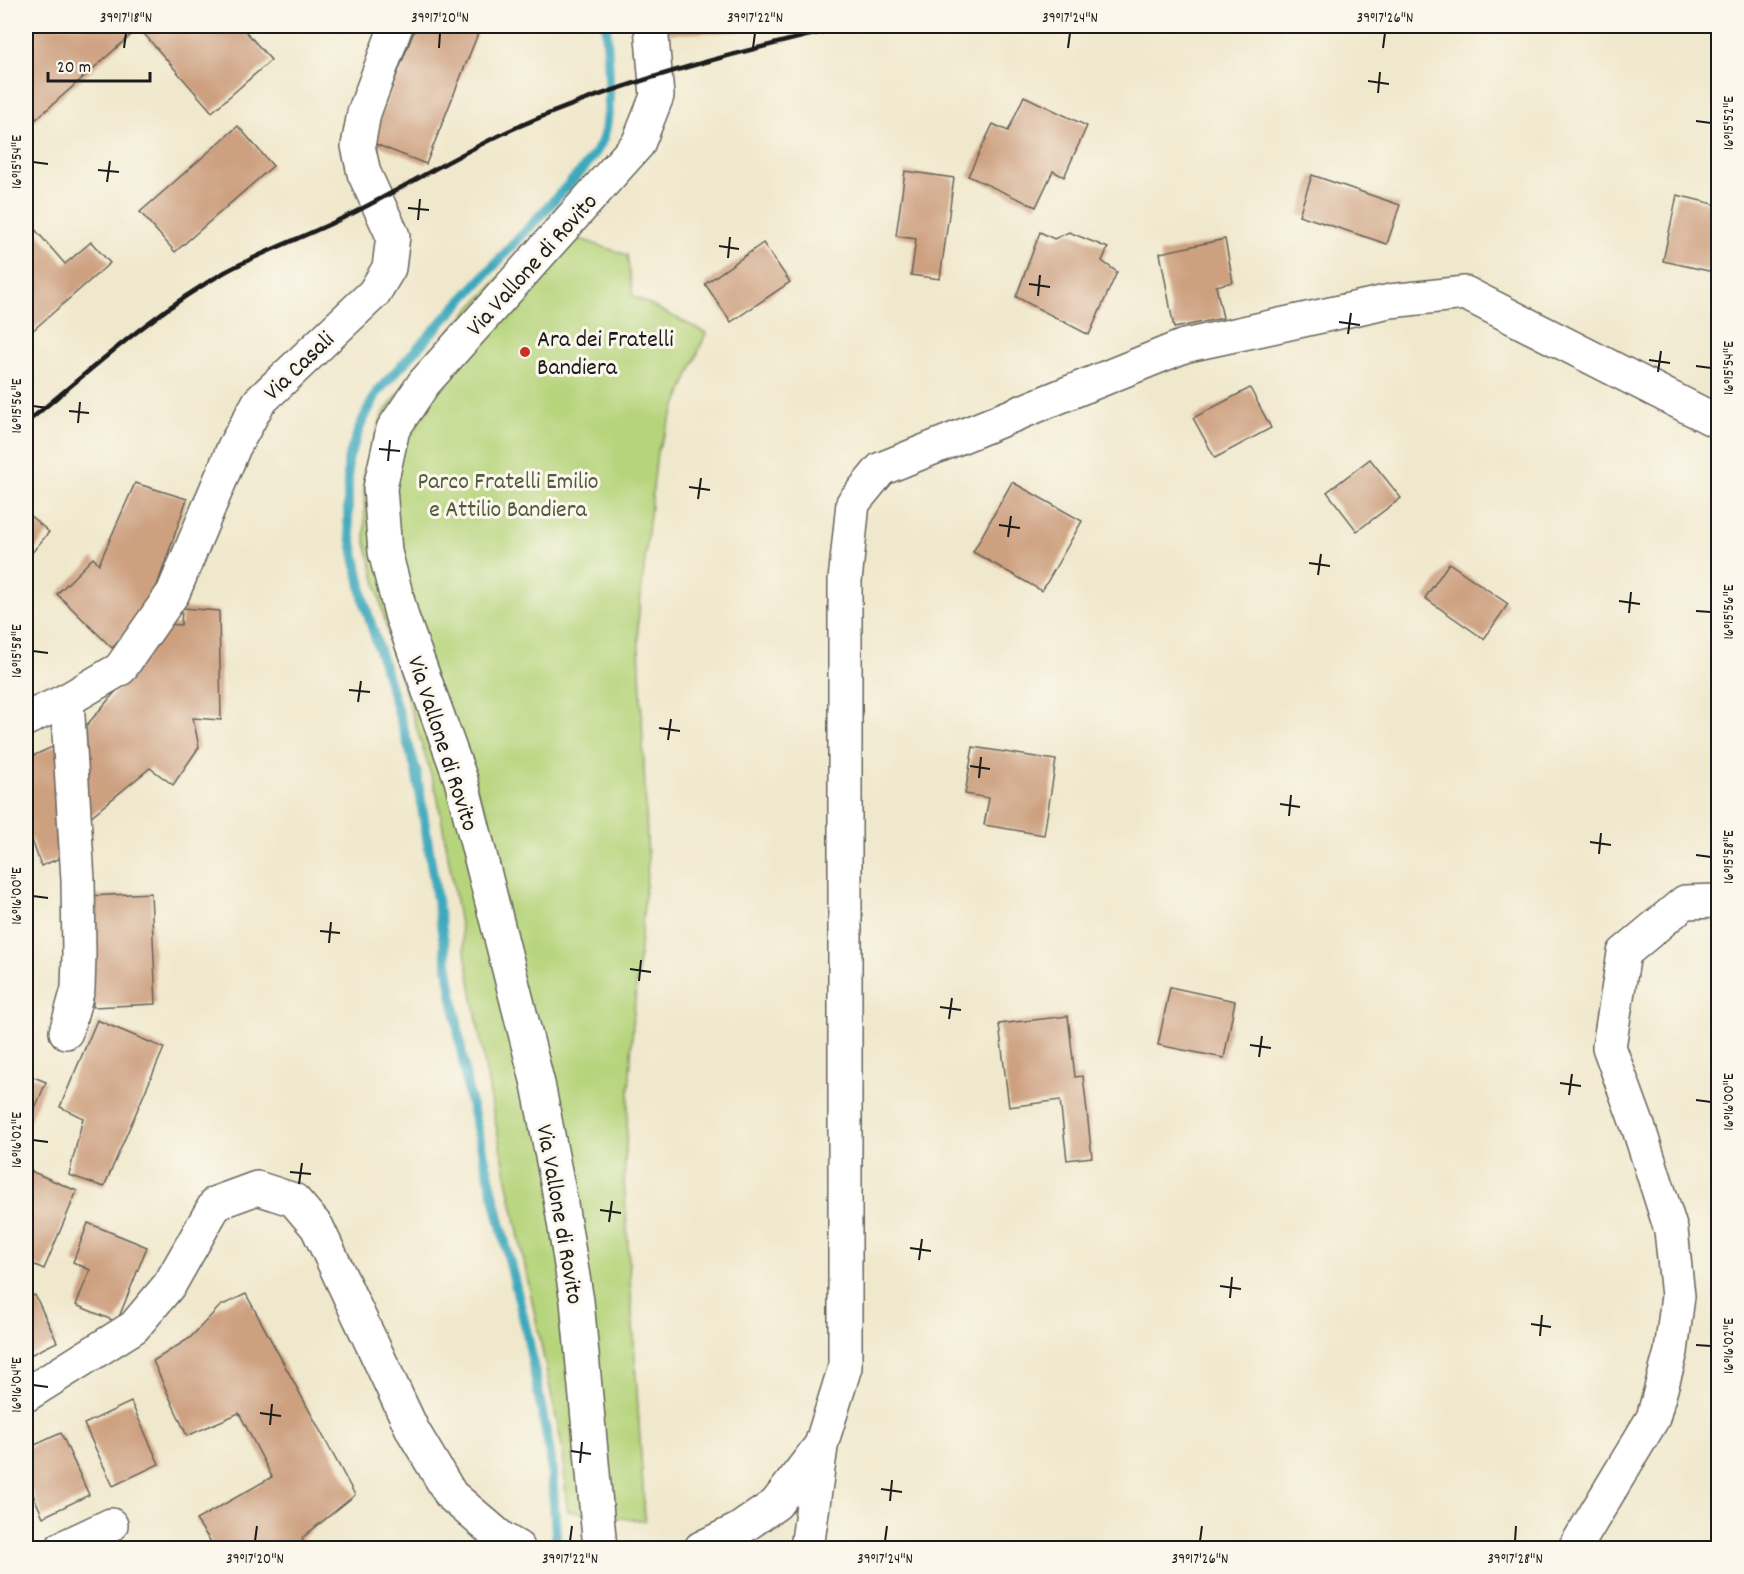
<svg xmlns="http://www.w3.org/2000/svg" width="1744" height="1574" font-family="Dekko,sans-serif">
  <rect width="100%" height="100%" fill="#fbf7ec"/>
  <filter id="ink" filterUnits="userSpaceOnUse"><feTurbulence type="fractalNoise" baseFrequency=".0167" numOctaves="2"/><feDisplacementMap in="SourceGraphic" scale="12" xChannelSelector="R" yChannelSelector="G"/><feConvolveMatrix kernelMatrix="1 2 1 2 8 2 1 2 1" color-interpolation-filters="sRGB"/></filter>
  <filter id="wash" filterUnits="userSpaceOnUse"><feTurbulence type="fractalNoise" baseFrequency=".008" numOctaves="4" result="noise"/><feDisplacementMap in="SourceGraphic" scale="24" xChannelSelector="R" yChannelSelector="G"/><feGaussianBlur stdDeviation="1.35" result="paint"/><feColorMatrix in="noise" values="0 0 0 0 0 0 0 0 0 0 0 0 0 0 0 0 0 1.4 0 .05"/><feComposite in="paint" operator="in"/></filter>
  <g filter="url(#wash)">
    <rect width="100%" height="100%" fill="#f0e8cc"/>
    <!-- green -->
    <polygon fill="#b6d47b" stroke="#69784c" stroke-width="1.5" points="546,227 627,255 633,296 706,333 657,452 638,622 648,862 633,1022 624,1180 645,1521 567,1511 563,1451 493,1111 437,794 393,653 365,539 364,475 382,415 432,350"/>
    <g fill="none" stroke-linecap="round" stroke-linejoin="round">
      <!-- stream -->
      <path stroke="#3ea9bd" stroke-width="10" d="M557,1548L551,1459L527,1333L468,1091L416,770L364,601L348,522V460L361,424L377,392L582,170C588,162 597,153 601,143C614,115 608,57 606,26"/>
    </g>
    <g id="blocks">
      <!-- building -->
      <g fill="#cda080">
        <polygon points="31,26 241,26 271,60 212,112 139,28 26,128 26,30"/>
        <polygon points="416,26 481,26 426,164 370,142"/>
        <polygon points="662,26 764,26 764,27 735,32 663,34"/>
        <polygon points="1024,96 1087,126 1064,177 1053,171 1036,207 968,176 993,124 1008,131"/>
        <polygon points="238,126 273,166 175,252 140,212"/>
        <polygon points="905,171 954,178 940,279 911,275 916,239 896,236"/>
        <polygon points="1312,175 1400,205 1387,244 1299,215"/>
        <polygon points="1677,195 1718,205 1718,273 1663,261"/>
        <polygon points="26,219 65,264 91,242 110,263 31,332 26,326"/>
        <polygon points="1040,232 1054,239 1069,232 1108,248 1102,261 1117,272 1089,335 1016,297"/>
        <polygon points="1225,239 1233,282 1216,286 1223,318 1174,328 1160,253"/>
        <polygon points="763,243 790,282 731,322 705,284"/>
        <polygon points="1250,388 1271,428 1215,458 1193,418"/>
        <polygon points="1370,459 1401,498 1357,531 1327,492"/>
        <polygon points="1012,482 1082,521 1042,591 973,552"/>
        <polygon points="135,483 187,499 148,612 112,648 57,594 93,558 99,564"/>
        <polygon points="26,512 49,532 26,560"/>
        <polygon points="1449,563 1508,604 1484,639 1425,598"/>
        <polygon points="182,608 219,611 221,720 193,718 199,747 173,785 150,768 89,818 79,734 147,655 164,624 181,625"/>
        <polygon points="63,742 75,852 41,866 31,837 26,841 26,759"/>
        <polygon points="973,747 1056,760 1044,835 984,825 989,798 965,794"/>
        <polygon points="151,893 156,1004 93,1007 89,896"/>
        <polygon points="1170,987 1235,1001 1224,1058 1158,1045"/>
        <polygon points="1068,1016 1075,1077 1083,1076 1092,1157 1067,1160 1060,1100 1009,1107 999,1024"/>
        <polygon points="97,1020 164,1048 104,1187 69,1175 83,1118 60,1107"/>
        <polygon points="26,1074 46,1082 26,1130"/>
        <polygon points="26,1169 77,1191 44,1269 26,1261"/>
        <polygon points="88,1223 147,1247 117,1322 76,1305 90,1270 73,1262"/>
        <polygon points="246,1294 355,1495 302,1538 306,1548 215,1548 196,1520 272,1477 239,1413 187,1436 153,1361 190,1338 220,1306"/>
        <polygon points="35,1295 57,1342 26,1357 26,1299"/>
        <polygon points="131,1402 159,1464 113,1486 84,1424"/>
        <polygon points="61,1433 89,1495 43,1517 26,1479 26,1449"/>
      </g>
    </g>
  </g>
  <g filter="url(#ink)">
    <use href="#blocks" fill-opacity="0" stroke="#66635a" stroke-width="1.5"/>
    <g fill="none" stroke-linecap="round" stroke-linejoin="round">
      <defs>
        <g id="minor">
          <polyline points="26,719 67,700 120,669 173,593 234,447 259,402 374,293 389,268 393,236 364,173 358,146 364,113 396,26"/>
          <polyline points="66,1032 78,989 79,955 78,880 67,700"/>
          <polyline points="26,1395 134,1327 170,1284 216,1203 257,1188 294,1200 317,1227 413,1431 451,1495 501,1538 518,1548"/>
          <polyline points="62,1548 111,1525"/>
          <polyline points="600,1548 577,1301 559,1192 538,1084 461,780 402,617 385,552 380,488 393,429 424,383 638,144 657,96 651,26"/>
          <polyline points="701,1548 738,1530 776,1504 821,1445 845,1367 845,581 853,503 881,469 1184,346 1390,301 1465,293 1718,422"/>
          <polyline points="807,1548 821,1447"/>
          <polyline points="1575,1548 1653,1418 1671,1352 1678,1296 1671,1230 1639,1129 1609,1047 1624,953 1685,902 1718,901"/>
        </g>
      </defs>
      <!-- minor casing -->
      <use href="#minor" stroke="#66635a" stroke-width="36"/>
      <!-- minor -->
      <use href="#minor" stroke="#fff" stroke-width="33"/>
      <!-- rail -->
      <path stroke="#1c1c1c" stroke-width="4.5" d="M26,423C90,371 152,313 225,272C264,251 307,236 347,216C404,188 457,154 515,128C622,81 734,53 847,26"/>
    </g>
  </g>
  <!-- ticks -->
  <path fill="none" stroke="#1c1c1c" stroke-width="2" d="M124,48L126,33M439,48L440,33M753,48L755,33M1068,48L1070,33M1383,48L1385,33M1368,81L1389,84M1378,93L1380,72M1696,121L1711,123M33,162L48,164M98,170L119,172M107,182L110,161M408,208L429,210M418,220L420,199M719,246L739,249M728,258L730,237M1029,284L1050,287M1038,296L1040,275M1339,322L1360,325M1348,334L1351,313M1649,360L1670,363M1696,366L1711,368M1658,372L1661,351M33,406L48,408M69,411L89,413M78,423L80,402M379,449L400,451M388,461L390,440M689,487L710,490M698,499L701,478M999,525L1020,528M1008,537L1011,516M1309,563L1330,566M1318,575L1321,554M1619,601L1640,604M1696,611L1711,612M1629,613L1631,592M33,651L48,653M349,690L370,692M358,702L361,681M659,728L680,731M668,740L671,719M970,766L990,769M979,778L981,757M1280,804L1300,807M1289,816L1291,795M1590,842L1611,845M1599,854L1601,833M1696,855L1711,857M33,896L48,898M320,931L340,933M329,943L331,922M630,969L651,972M639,981L641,960M940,1007L961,1010M949,1019L952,998M1250,1045L1271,1048M1259,1057L1262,1036M1560,1083L1581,1086M1569,1095L1572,1074M1696,1100L1711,1102M33,1140L48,1142M290,1172L311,1174M299,1184L302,1163M600,1210L621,1213M609,1222L612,1201M910,1248L931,1251M919,1260L922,1239M1220,1286L1241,1289M1230,1298L1232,1277M1531,1324L1551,1327M1540,1336L1542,1315M1696,1345L1711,1346M33,1385L48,1387M260,1413L281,1416M270,1425L272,1404M571,1451L591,1454M580,1463L582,1442M881,1489L902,1492M890,1501L892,1480M255,1541L257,1526M570,1541L572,1526M885,1541L887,1526M1200,1541L1202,1526M1515,1541L1516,1526"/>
  <!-- markers -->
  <circle fill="#c8321e" stroke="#fbf7ec" stroke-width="2" cx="525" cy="352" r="6"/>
  <g text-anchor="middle" stroke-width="6" stroke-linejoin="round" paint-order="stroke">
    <!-- street labels -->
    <g font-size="24" fill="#1c1c1c" stroke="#fbf7ec">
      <text transform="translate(531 264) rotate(-48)" y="8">Via Vallone di Rovito</text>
      <text transform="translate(298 365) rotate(-44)" y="8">Via Casali</text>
      <text transform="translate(444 743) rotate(72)" y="8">Via Vallone di Rovito</text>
      <text transform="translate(561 1214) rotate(80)" y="8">Via Vallone di Rovito</text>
    </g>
    <!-- poi labels -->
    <g font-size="24" fill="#1c1c1c" stroke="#fbf7ec" text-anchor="start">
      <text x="537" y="346">Ara dei Fratelli<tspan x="537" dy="28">Bandiera</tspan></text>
    </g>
    <!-- park labels -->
    <g font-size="24" fill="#525c3d" stroke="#fbf7ec">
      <text x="508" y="488">Parco Fratelli Emilio<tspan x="508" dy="28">e Attilio Bandiera</tspan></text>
    </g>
  </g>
  <!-- margin -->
  <rect width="1744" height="1574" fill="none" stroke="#fbf7ec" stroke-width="66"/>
  <!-- scale -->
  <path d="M48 72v9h102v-9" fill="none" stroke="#1c1c1c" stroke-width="3"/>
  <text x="57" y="72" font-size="18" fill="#1c1c1c" stroke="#fbf7ec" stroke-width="4.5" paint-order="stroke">20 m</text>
  <rect x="33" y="33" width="1678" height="1508" fill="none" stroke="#1c1c1c" stroke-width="2"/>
  <g font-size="15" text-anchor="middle" fill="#1c1c1c">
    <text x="126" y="22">39°17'18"N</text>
    <text x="440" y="22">39°17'20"N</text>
    <text x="755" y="22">39°17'22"N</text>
    <text x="1070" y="22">39°17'24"N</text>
    <text x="1385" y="22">39°17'26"N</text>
    <text transform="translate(1728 123) rotate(-90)" y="5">16°15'52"E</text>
    <text transform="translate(16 162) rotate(-90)" y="5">16°15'54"E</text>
    <text transform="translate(1728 368) rotate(-90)" y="5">16°15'54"E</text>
    <text transform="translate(16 406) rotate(-90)" y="5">16°15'56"E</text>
    <text transform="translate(1728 612) rotate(-90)" y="5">16°15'56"E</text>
    <text transform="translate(16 651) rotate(-90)" y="5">16°15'58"E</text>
    <text transform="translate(1728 857) rotate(-90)" y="5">16°15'58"E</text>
    <text transform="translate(16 896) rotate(-90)" y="5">16°16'00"E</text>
    <text transform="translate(1728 1102) rotate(-90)" y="5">16°16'00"E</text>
    <text transform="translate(16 1140) rotate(-90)" y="5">16°16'02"E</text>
    <text transform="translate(1728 1346) rotate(-90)" y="5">16°16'02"E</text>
    <text transform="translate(16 1385) rotate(-90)" y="5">16°16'04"E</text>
    <text x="255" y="1563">39°17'20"N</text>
    <text x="570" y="1563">39°17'22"N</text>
    <text x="885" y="1563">39°17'24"N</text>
    <text x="1200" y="1563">39°17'26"N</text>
    <text x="1515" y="1563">39°17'28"N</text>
  </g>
</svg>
